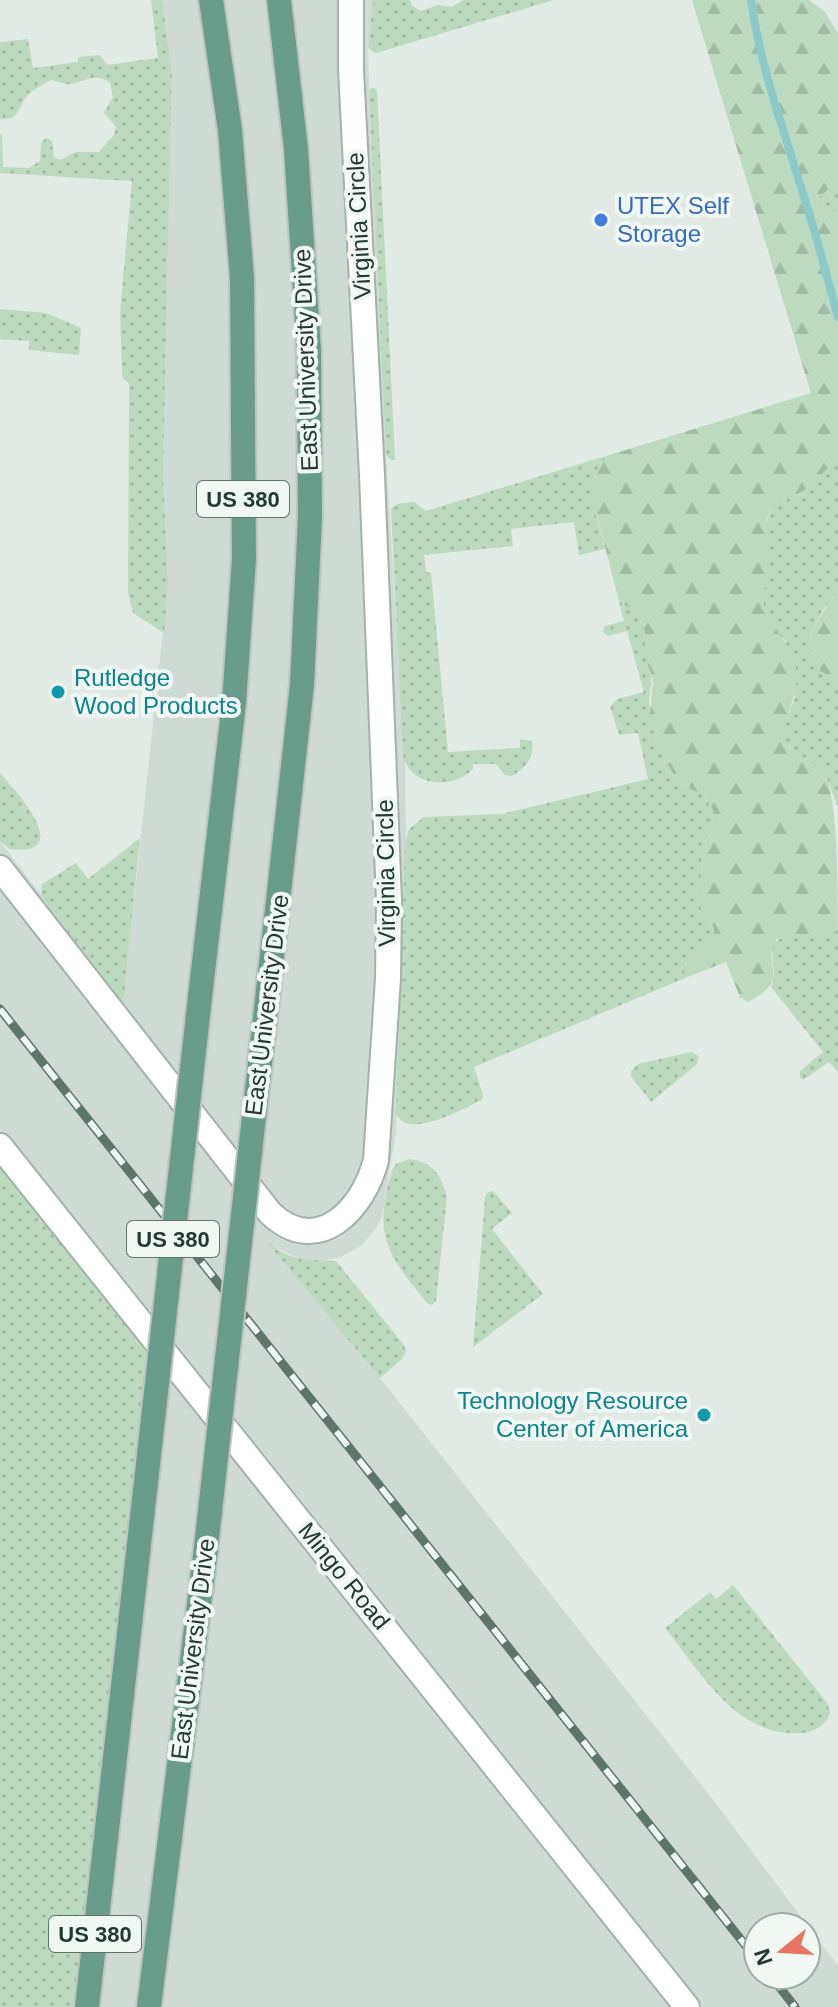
<svg xmlns="http://www.w3.org/2000/svg" width="838" height="2007" font-family="Helvetica,sans-serif">
  <defs>
    <pattern id="grass-dots" width="8" height="8" patternUnits="userSpaceOnUse" patternTransform="scale(2)"><rect width="8" height="8" fill="#bbdac0"/><path d="M2 2h.1M6 6h.1" fill="none" stroke="#a0bca5" stroke-width="1.8" stroke-linecap="round"/></pattern>
    <pattern id="forest-firs" width="22" height="20" patternUnits="userSpaceOnUse" patternTransform="scale(2)"><rect width="22" height="20" fill="#bbdac0"/><path d="M5 1l3.5 6h-7zM16 11l3.5 6h-7z" fill="#a0bca5"/></pattern>
  </defs>
  <rect width="100%" height="100%" fill="#e1eae5"/>
  <!-- built -->
  <path fill="#cfdad4" fill-rule="evenodd" d="M162,0H373L368,48L369,90L386,455L405,762L406,837L396,1132L382,1216L377,1227L362,1245L341,1257L316,1262L301,1259L271,1246L380,1378L714,1801L838,1966V2007H87L0,1146V841L123,1004L168,583L163,472L172,72ZM758,1927H806V1975H758Z"/>
  <!-- grass -->
  <g fill="url(#grass-dots)">
    <path d="M151,0H162L172,72L163,472L168,583L164,633L133,613L128,593L129,384L122,376L120,312L132,181L0,173V135L2,134L3,167L29,168L40,161L41,143L46,138L52,141L54,157L60,160L76,152H99L114,135L116,127L104,113L113,97L110,83C96,72 85,81 71,84C66,85 56,81 51,80C44,84 33,89 28,95C17,107 21,121 0,119V42L28,39L33,68L78,62V57L100,55L107,65L158,58Z"/>
    <polygon points="373,0 410,0 412,6 421,11 438,5 452,7 463,0 554,0 376,53 368,48"/>
    <polygon points="373,87 377,91 395,460 391,460 386,455 369,90"/>
    <polygon points="838,182 838,211 819,211 816,206 818,198"/>
    <polygon points="0,309 46,313 81,328 79,355 29,350 29,341 0,339"/>
    <path d="M606,456L594,478L596,514L605,549L579,555L574,522L511,529L513,546L424,555L426,572L431,573L448,752L520,748V739L532,741C535,757 525,769 511,776L505,775L496,764H473V769C453,790 411,787 403,756L391,508L397,504L414,502L426,511Z"/>
    <polygon points="838,459 838,592 822,611 810,635 818,670 838,678 838,807 826,776 783,742 783,728 795,697 785,640 776,632 764,607 762,591 770,567 764,529 772,507 805,490"/>
    <path d="M619,601L638,614L645,632V657L652,672L649,703L656,744L675,777L683,785L704,796L713,810V818L702,853L701,882L696,893L699,905L714,928V939C707,952 694,954 685,964V978L474,1067L483,1095L482,1100C462,1109 407,1141 396,1113L405,843L409,829L424,817L502,814L648,779L638,733L619,735L610,707L617,699L644,692L627,631L608,636L603,632L605,626L624,621Z"/>
    <path d="M0,773C15,790 77,857 10,849L0,841Z"/>
    <polygon points="140,838 125,987 123,1005 41,896 42,884 76,863 88,879"/>
    <path d="M838,929V1072L829,1062L803,1080L800,1077V1071L823,1052L771,987C778,971 770,960 773,944C789,927 818,941 838,929Z"/>
    <polygon points="691,1052 699,1056 697,1064 651,1102 631,1076 631,1071 638,1064"/>
    <polygon points="0,1146 163,1349 87,2007 0,2007"/>
    <path d="M409,1159C433,1162 441,1175 447,1197L436,1301L432,1305L428,1304C386,1253 373,1237 392,1170L396,1164Z"/>
    <polygon points="493,1191 512,1213 492,1229 543,1294 473,1347 485,1198 487,1193"/>
    <path d="M267,1242C294,1263 306,1259 336,1261L404,1345L406,1351L402,1359L380,1378Z"/>
    <path d="M733,1585L828,1704L830,1713C826,1725 815,1732 802,1733C736,1738 701,1672 665,1628L710,1592L716,1599Z"/>
  </g>
  <!-- forest -->
  <g fill="url(#forest-firs)">
    <path d="M692,0H809L824,11L838,33V182L818,198L816,206L820,211H838V459L805,490L772,507C757,535 772,542 770,567C769,583 759,593 765,609C773,631 793,645 796,669C800,695 783,716 783,742C796,755 816,761 826,776C838,806 838,891 838,929C814,944 799,931 777,939C759,964 795,978 748,1002L740,997L726,962L685,978L684,969L688,959L706,949L714,939V928L699,905L696,893L701,882L702,853L713,818V810L704,796L683,785L675,777L656,744L650,713L653,678L645,657V632L638,614L619,601L592,496L594,478L606,456L811,393Z"/>
    <path d="M838,592V678C832,676 825,674 820,671C790,653 824,609 838,592Z"/>
  </g>
  <g fill="none" stroke-linecap="round" stroke-linejoin="round">
    <!-- stream -->
    <path stroke="#8dc8cb" stroke-width="8" d="M751,0C761,70 784,130 804,197C817,237 827,277 838,317"/>
    <defs>
      <g id="minor">
        <path d="M0,868L270,1213C318,1259 364,1208 376,1160L388,978L389,901L372,475L351,70V0"/>
        <polyline points="0,1146 687,2007"/>
      </g>
      <g id="major">
        <polyline points="200,997 234,703 244,559 242,278 230,130 211,0"/>
        <polyline points="259,1072 302,685 310,517 309,351 296,149 279,0"/>
        <polyline points="87,2007 146,1482"/>
        <polyline points="149,2007 205,1556"/>
      </g>
    </defs>
    <!-- minor casing -->
    <use href="#minor" stroke="#a4b1ab" stroke-width="28"/>
    <!-- major casing -->
    <use href="#major" stroke="#bdc4c1" stroke-width="28"/>
    <!-- minor -->
    <use href="#minor" stroke="#fff" stroke-width="24"/>
    <!-- major -->
    <use href="#major" stroke="#699c8a" stroke-width="24"/>
    <defs>
      <g id="rail">
        <polyline points="0,1009 758,1961"/>
        <polyline points="770,1975 795,2007"/>
      </g>
    </defs>
    <!-- rail casing -->
    <use href="#rail" stroke="#5d756c" stroke-width="9"/>
    <!-- rail -->
    <use href="#rail" stroke="#f1f7f3" stroke-width="6" stroke-dasharray="18" stroke-linecap="butt"/>
    <defs>
      <g id="major-bridge">
        <polyline points="146,1482 200,997"/>
        <polyline points="205,1556 259,1072"/>
      </g>
    </defs>
    <!-- major-bridge casing -->
    <use href="#major-bridge" stroke="#bdc4c1" stroke-width="28" stroke-linecap="butt"/>
    <!-- major-bridge -->
    <use href="#major-bridge" stroke="#699c8a" stroke-width="24"/>
  </g>
  <!-- markers -->
  <circle fill="#3f7fe0" stroke="#f1f7f3" stroke-width="3" cx="601" cy="220" r="8"/>
  <g fill="#0f9aa8" stroke="#f1f7f3" stroke-width="3">
    <circle cx="58" cy="692" r="8"/>
    <circle cx="704" cy="1415" r="8"/>
  </g>
  <g text-anchor="middle" stroke-width="8" stroke-linejoin="round" paint-order="stroke">
    <!-- shield labels -->
    <g fill="#f1f7f3" stroke="#61726b" stroke-width="2">
      <rect x="197" y="481" width="92" height="36" rx="6"/>
      <rect x="127" y="1221" width="92" height="36" rx="6"/>
      <rect x="49" y="1916" width="92" height="36" rx="6"/>
    </g>
    <g font-size="22" font-weight="bold" fill="#233931">
      <text x="243" y="507">US 380</text>
      <text x="173" y="1247">US 380</text>
      <text x="95" y="1942">US 380</text>
    </g>
    <!-- shop labels -->
    <g font-size="24" fill="#366cbe" stroke="#f1f7f3" text-anchor="start">
      <text x="617" y="214">UTEX Self<tspan x="617" dy="28">Storage</tspan></text>
    </g>
    <!-- street labels -->
    <g font-size="24" fill="#233931" stroke="#f1f7f3">
      <text transform="translate(359 226) rotate(-93)" y="8">Virginia Circle</text>
      <text transform="translate(306 360) rotate(-92)" y="8">East University Drive</text>
      <text transform="translate(386 873) rotate(-91)" y="8">Virginia Circle</text>
      <text transform="translate(267 1005) rotate(-83)" y="8">East University Drive</text>
      <text transform="translate(344 1576) rotate(51)" y="8">Mingo Road</text>
      <text transform="translate(193 1649) rotate(-83)" y="8">East University Drive</text>
    </g>
    <!-- culture labels -->
    <g font-size="24" fill="#0d838f" stroke="#f1f7f3" text-anchor="start">
      <text x="74" y="686">Rutledge<tspan x="74" dy="28">Wood Products</tspan></text>
      <text x="688" y="1409" text-anchor="end">Technology Resource<tspan x="688" dy="28">Center of America</tspan></text>
    </g>
  </g>
  <!-- north arrow -->
  <g transform="translate(782 1951) rotate(252)"><circle r="38" fill="#f1f7f3" stroke="#9faba5" stroke-width="2"/>
  <path d="M0-6L14 30L0 20L-14 30Z" fill="#e67663"/>
  <text y="-12" font-size="22" font-weight="bold" text-anchor="middle" fill="#233931">N</text>
  </g>
</svg>
